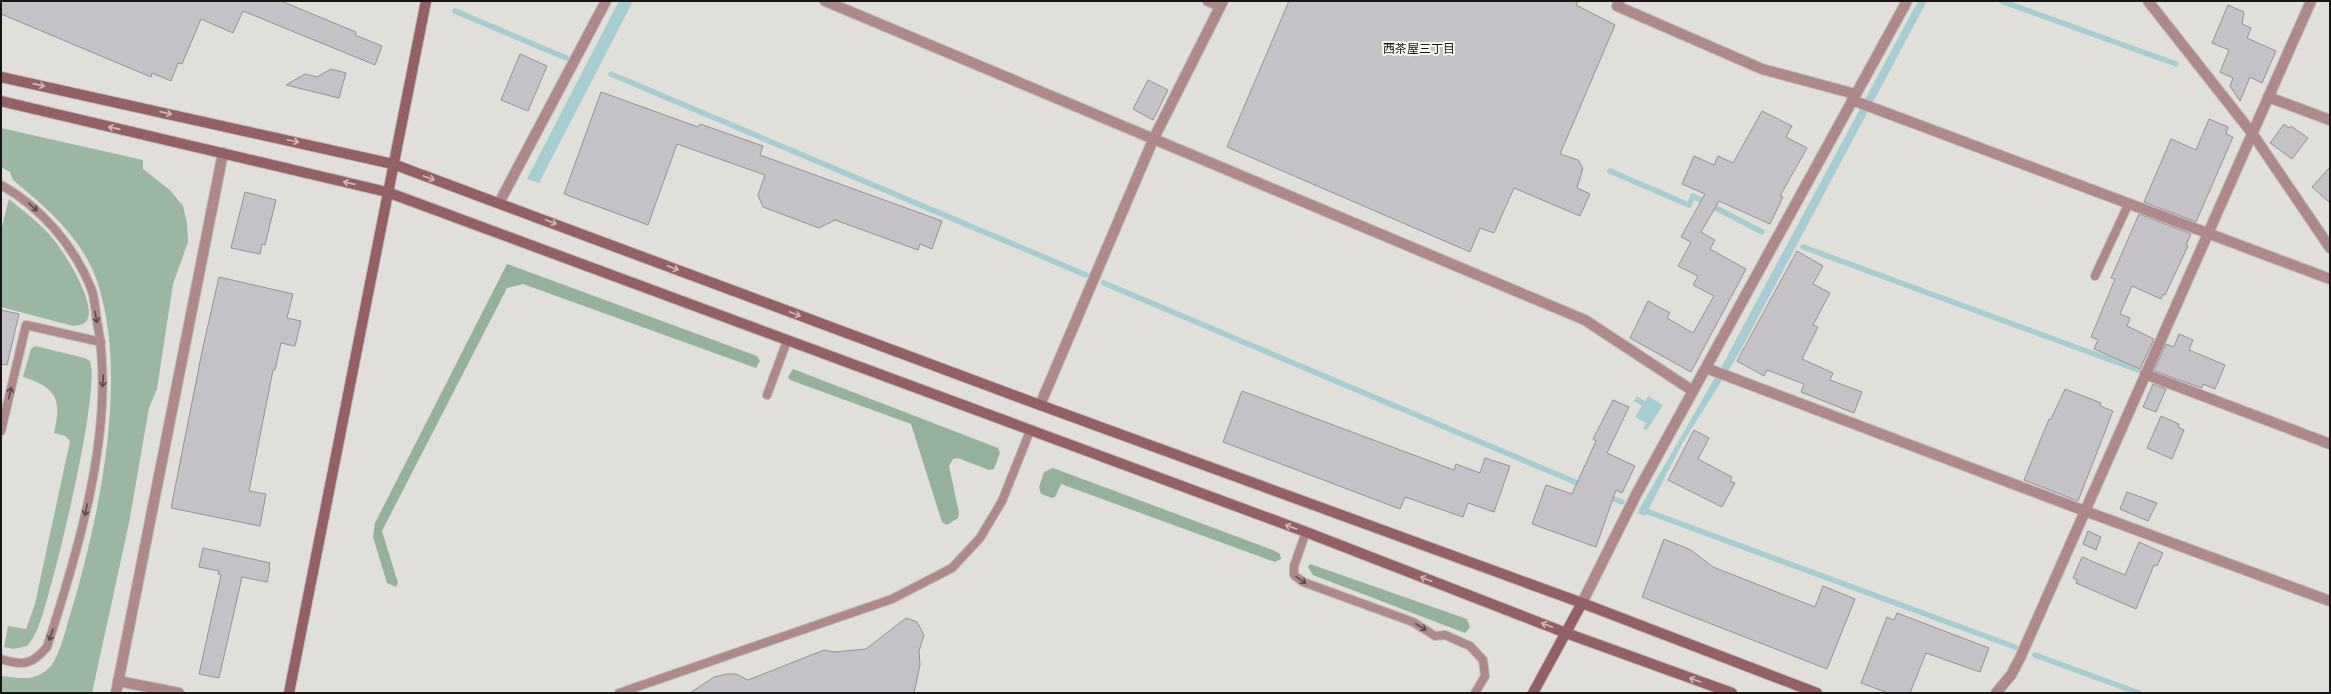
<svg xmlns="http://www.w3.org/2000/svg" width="2331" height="694" font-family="'PT Serif','Noto Sans JP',serif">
  <rect width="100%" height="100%" fill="#e0dfd9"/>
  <!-- green -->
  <g fill="#9cb6a4">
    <path d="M1,128L143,160V169L170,190L183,206L187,223L188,242L173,284L157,389L149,408L129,523L92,693H1V676C20,678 34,682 49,668C60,657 66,627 71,612C99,518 128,382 99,287C85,240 48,209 13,180L10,172L1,167Z"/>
    <path d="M9,199C22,210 36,220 48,233C61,246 95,300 88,318C86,325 79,325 73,326L1,307V230Z"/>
    <path d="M35,346L85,358L90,361C101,392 53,588 39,625C36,633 32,640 27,646L14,649L4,647L8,626L26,629L35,604L70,441L65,436L54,433C62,399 57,388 23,377L31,349Z"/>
  </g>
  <!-- forest -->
  <g fill="#94b19d">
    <polygon points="507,264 757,356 760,361 756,368 523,284 507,288 382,531 398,583 396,587 387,583 373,537 375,523"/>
    <polygon points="793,369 998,448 1000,453 994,469 989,470 958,458 953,459 949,466 959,513 958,518 947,525 942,522 911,424 790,380 788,377"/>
    <polygon points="1053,468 1273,550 1280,554 1281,559 1275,562 1061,484 1055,497 1052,498 1041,494 1039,487 1044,472"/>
    <polygon points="1310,564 1467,619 1470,627 1465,633 1313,575 1308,567"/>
  </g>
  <!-- water -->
  <g fill="#a6cdd2">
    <polygon points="619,1 633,1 539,183 527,179"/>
    <polygon points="1918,1 1927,1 1738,355 1682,444 1645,516 1637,513 1724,362"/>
    <polygon points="1637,396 1645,401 1648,396 1663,405 1647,430 1643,428 1646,423 1635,417 1642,406 1634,401"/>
  </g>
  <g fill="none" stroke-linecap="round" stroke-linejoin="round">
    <!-- stream -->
    <g stroke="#a6cdd2" stroke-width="5.5">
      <polyline points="2001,1 2176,64"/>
      <polyline points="455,11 566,58"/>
      <polyline points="611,74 1086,275"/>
      <polyline points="1610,171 1689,205 1693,196 1762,232"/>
      <polyline points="1803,247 2138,370"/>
      <polyline points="1104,283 1582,485"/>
      <polyline points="1607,496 1622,502"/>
      <polyline points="1643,510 2015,647"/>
      <polyline points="2035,655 2139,693"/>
    </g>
  </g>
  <!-- building -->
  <g fill="#c5c2c7" stroke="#959196">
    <polygon points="1,1 281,1 356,32 355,35 382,46 375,65 243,11 233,33 201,19 182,64 178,63 171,81 152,73 151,77 1,14"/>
    <polygon points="1289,1 1578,1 1576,5 1615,25 1560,154 1578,160 1583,168 1577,188 1590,194 1580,216 1514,188 1494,233 1480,228 1470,252 1227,147"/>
    <polygon points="2228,5 2244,12 2242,24 2251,28 2247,38 2276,51 2262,83 2250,77 2240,101 2230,86 2233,78 2220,72 2229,50 2212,43"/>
    <polygon points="520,54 547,66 528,111 501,100"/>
    <polygon points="331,69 346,73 339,98 286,85 305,74 317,77"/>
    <polygon points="1148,80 1168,90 1153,120 1133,109"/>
    <polygon points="601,92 698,127 700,124 763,146 760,155 942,221 932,249 920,244 918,250 835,220 819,228 763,207 758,195 765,175 677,144 648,225 564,194"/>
    <polygon points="1762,111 1792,126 1786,137 1807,148 1780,196 1783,197 1770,224 1719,201 1701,232 1715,240 1710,249 1746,269 1691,372 1630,338 1648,301 1670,313 1667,318 1693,333 1714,296 1693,285 1698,276 1678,266 1691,242 1681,237 1705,194 1682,184 1694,156 1714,165 1718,156 1733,163"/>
    <polygon points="2209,119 2228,127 2226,134 2233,137 2196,222 2144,202 2171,139 2196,150"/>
    <polygon points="2284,124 2289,128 2291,126 2308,138 2292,159 2270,143"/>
    <polygon points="2330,167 2330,203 2312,187"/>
    <polygon points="245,192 276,200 265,245 262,244 260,254 231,248"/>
    <polygon points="2139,214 2191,234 2186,245 2188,246 2165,295 2163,294 2161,299 2132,286 2120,314 2130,318 2127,326 2154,339 2140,369 2094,349 2098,340 2091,337 2115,279 2111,278"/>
    <polygon points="1797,251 1823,266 1813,284 1830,293 1813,325 1818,327 1802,359 1833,373 1830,380 1862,392 1854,413 1801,392 1804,384 1767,370 1764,376 1737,361"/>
    <polygon points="219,277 293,294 287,318 301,321 295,346 281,343 275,370 273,370 249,491 266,494 260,526 171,508 203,347"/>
    <polygon points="1,310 19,314 7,365 1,364"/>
    <polygon points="2179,334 2193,340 2189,350 2225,365 2215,389 2203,384 2202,388 2154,371 2166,344 2174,347"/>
    <polygon points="2153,384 2166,389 2156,412 2143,407"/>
    <polygon points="2065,389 2101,403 2100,406 2113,411 2078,501 2024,480 2049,419 2051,419"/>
    <polygon points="1242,391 1454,470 1456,464 1480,473 1485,458 1510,466 1494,512 1468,503 1463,517 1405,497 1400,509 1223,442"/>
    <polygon points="1613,400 1629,407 1607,453 1635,466 1622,493 1616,490 1596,547 1532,524 1546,485 1572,494 1596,441 1593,439"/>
    <polygon points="2161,416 2179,424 2178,427 2184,430 2172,459 2147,448"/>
    <polygon points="1694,430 1709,438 1698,459 1732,477 1730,481 1735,483 1722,507 1668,480"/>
    <polygon points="2127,492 2157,503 2148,521 2120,509"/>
    <polygon points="2088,531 2101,537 2096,550 2083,544"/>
    <polygon points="1664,539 1691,550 1713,567 1815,607 1823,586 1855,599 1827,669 1642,597"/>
    <polygon points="2139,542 2163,553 2157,566 2154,565 2136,609 2076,583 2077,580 2073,578 2082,557 2125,575"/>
    <polygon points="203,548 270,563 269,568 270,568 267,582 242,577 219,678 199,674 221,575 218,574 219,571 199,567"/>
    <polygon points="1897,613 1989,648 1980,672 1926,653 1910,693 1888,693 1861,683 1887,617 1894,620"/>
    <polygon points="906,618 917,622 924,635 919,651 920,665 914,693 690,693 714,677 727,674 736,674 748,680 824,650 834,652 866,649"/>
  </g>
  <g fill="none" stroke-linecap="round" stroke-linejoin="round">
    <defs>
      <g id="lane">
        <path d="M1,185C41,207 74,246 91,288C95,298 95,310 97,321C117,423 79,549 47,647C32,665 23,666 1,659"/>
        <polyline points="2095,276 2128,205"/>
        <polyline points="767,395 787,341"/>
        <polyline points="1,431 26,325 101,342"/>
        <polyline points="1306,532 1294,566 1294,575 1303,582 1413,622 1435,636 1445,635 1470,646 1483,660 1485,676 1475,693"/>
        <polyline points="619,693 892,599 952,568 980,538 1002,501 1030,431"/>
      </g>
      <g id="street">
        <polyline points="825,1 1585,320 1693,391"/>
        <polyline points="1208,1 1220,6"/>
        <polyline points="1619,1 1617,6 1762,69 1855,94"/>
        <polyline points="2148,1 2252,133 2330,248"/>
        <polyline points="2268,97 2330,120"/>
        <polyline points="1852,100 2330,279"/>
        <polyline points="499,203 606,1"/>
        <polyline points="1706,368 2085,511 2330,601"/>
        <polyline points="2145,374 2330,444"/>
        <polyline points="1040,405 1153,140 1223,1"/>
        <polyline points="1582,603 1637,493 1907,1"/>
        <polyline points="118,681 179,693"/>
        <polyline points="116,693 223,153"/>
        <polyline points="1996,693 2011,675 2020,658 2311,1"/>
      </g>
      <g id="secondary">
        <polyline points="1,77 393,164 1040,405 1582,603 1817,693"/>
        <polyline points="1,101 387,192 1306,532 1566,633 1732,693"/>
        <polyline points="289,693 426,1"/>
        <polyline points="1533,693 1582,603"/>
      </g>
    </defs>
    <!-- lane casing -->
    <use href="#lane" stroke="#bcbbb6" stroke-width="10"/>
    <!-- street casing -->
    <use href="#street" stroke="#bcbbb6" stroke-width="12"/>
    <!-- secondary casing -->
    <use href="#secondary" stroke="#bcbbb6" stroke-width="12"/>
    <!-- lane -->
    <use href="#lane" stroke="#ae898c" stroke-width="8"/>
    <!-- street -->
    <use href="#street" stroke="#ae898c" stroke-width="10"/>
    <!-- secondary -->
    <use href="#secondary" stroke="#945f65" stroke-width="10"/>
  </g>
  <!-- one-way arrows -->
  <defs><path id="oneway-shaft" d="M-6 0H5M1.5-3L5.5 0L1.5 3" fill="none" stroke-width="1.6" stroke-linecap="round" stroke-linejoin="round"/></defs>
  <g stroke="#cfb7ba">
    <use href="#oneway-shaft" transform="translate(39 85) rotate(13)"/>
    <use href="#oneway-shaft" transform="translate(166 113) rotate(13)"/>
    <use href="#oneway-shaft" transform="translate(114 128) rotate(-167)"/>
    <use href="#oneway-shaft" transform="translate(293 141) rotate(12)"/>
    <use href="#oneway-shaft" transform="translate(429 178) rotate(20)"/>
    <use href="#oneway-shaft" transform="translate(349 183) rotate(-167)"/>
    <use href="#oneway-shaft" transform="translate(551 222) rotate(21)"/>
    <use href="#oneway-shaft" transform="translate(673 268) rotate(21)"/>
    <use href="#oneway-shaft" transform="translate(795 314) rotate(21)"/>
    <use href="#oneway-shaft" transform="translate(1291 527) rotate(-160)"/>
    <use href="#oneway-shaft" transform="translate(1426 579) rotate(-159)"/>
    <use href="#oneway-shaft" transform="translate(1547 625) rotate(-159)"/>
    <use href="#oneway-shaft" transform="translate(1695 680) rotate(-160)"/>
  </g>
  <g stroke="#5b4a4a">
    <use href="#oneway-shaft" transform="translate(33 207) rotate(42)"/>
    <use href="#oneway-shaft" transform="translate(96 317) rotate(79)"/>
    <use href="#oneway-shaft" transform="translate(103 381) rotate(93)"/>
    <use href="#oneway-shaft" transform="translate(10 393) rotate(-77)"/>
    <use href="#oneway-shaft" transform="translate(86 510) rotate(102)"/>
    <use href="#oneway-shaft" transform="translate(1301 580) rotate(34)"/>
    <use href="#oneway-shaft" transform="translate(1421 627) rotate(32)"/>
    <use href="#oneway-shaft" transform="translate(51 635) rotate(108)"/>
  </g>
  <g text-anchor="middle" stroke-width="3.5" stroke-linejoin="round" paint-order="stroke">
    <!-- neighbourhood labels -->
    <g font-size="12" fill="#171614" stroke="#fff">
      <text x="1419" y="53">西茶屋三丁目</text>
    </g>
  </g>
  <!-- border -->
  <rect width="2331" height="694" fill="none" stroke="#171614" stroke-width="4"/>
</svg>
